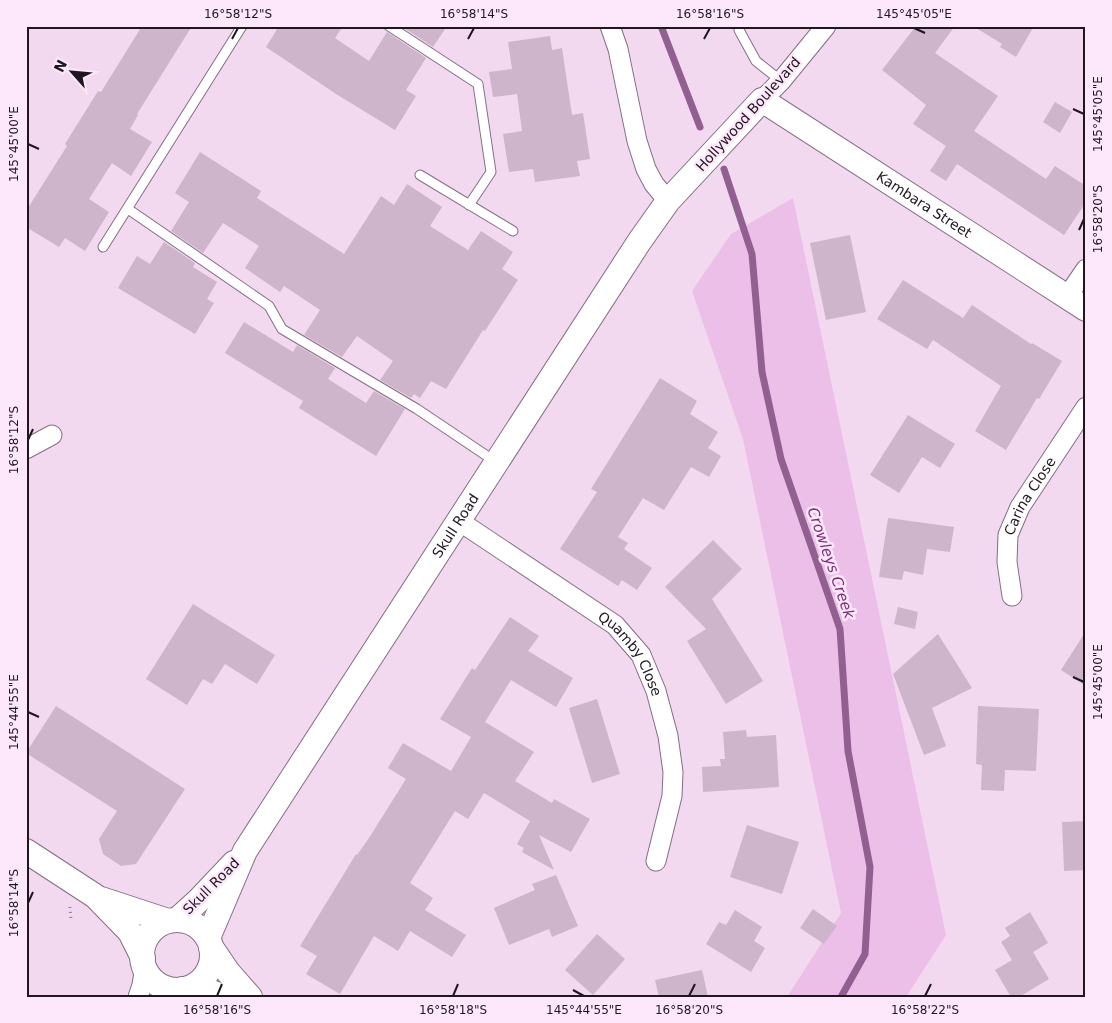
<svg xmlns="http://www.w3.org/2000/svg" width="1112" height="1023" font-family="'DejaVu Sans',sans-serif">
  <rect width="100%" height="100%" fill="#f2d9f0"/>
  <!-- green -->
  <polygon fill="#ecbfe9" points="793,198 946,935 906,997 787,997 841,913 743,439 692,291 731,234"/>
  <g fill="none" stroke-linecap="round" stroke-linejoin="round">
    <!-- stream -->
    <g stroke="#926090" stroke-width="7">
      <polyline points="661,26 700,127"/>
      <polyline points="724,169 752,254 762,372 781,459 840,629 848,751 870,867 865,954 841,997"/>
    </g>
  </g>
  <!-- building -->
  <g fill="#ceb5cc">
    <polygon points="142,26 192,26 137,114 138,115 130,129 152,142 131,176 112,163 89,199 109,212 85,251 65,238 59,247 26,227 26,211 67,146 65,144 98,91 101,92"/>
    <polygon points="279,26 343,26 335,38 369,61 387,32 426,58 406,90 416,96 395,130 336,94 266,47"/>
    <polygon points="401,26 447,26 433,47"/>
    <polygon points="916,26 955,26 935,53 998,96 974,131 1046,179 1055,166 1086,186 1086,202 1064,235 957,164 946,181 930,171 946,146 913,124 926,105 882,70"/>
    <polygon points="973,26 1034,26 1016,57 1000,47 1002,44"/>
    <polygon points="550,36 552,50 562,48 572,115 583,113 590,159 577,161 580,176 535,182 533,169 509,172 503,134 522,131 517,94 493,97 489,72 512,69 508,42"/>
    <polygon points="1055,102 1072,112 1060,133 1043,122"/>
    <polygon points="200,152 261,191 257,198 344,254 381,196 394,205 407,184 442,207 430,226 468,250 481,231 513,252 502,269 518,280 485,331 483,330 446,389 431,381 420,398 414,394 411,398 380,380 393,361 357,336 342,357 304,335 320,310 284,286 280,292 245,268 259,246 223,223 203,253 171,231 189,202 175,193"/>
    <polygon points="850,235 866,312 826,320 810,243"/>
    <polygon points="164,242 195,263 193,267 217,282 207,299 214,303 195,334 118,288 137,256 150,264"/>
    <polygon points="903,280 963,318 972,305 1031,344 1032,343 1062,361 1039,399 1037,398 1006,450 975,431 1001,386 933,340 927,349 877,319"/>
    <polygon points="244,322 293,352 297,345 335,368 328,379 366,403 374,391 405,409 376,456 299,408 303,401 225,353"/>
    <polygon points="660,378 697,401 690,414 718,432 708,448 721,456 709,477 691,467 664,510 643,498 618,537 628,543 624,549 652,568 637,590 622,580 618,586 560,549 597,492 591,489"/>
    <polygon points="908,415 955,444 940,468 922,457 899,493 870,475"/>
    <polygon points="888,518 954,527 950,552 927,549 923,575 904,571 902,580 879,577"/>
    <polygon points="713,540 742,569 712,599 763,681 726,704 687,641 706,629 665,587"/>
    <polygon points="193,604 275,655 257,684 225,664 212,684 203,679 187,705 146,679"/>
    <polygon points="898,607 918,612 915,629 894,624"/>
    <polygon points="510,617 539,636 528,651 573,678 556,707 511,680 485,722 534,752 515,781 552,803 554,799 590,819 571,852 539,835 554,870 522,852 524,848 517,844 530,821 484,793 468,819 455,811 410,883 433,898 425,910 466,935 452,957 410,931 398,951 374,936 340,994 306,974 317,956 300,946 356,854 357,855 369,838 406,779 388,768 403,743 451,771 471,737 440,719 472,668 475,670"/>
    <polygon points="1086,631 1086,686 1061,670"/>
    <polygon points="938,634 972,688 932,708 946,746 924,755 893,674"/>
    <polygon points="597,699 620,774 592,783 569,708"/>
    <polygon points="56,706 185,789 136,864 121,866 103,854 99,839 117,811 26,753"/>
    <polygon points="978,706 1039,709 1036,771 1005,770 1004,791 981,790 982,765 976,764"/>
    <polygon points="746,730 747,737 776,735 779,787 703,792 702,767 721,766 720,759 725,759 723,732"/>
    <polygon points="1086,821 1086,870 1064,871 1062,822"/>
    <polygon points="747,825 799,842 782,894 730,877"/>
    <polygon points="556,875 578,926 552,937 549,929 509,945 494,908 535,890 532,884"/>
    <polygon points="813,909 837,926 824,944 800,928"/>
    <polygon points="735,910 762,927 754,941 765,948 751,972 706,944 719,922 726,925"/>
    <polygon points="1030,912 1048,943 1033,952 1049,979 1019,997 1011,997 995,970 1012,960 1001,942 1010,936 1005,928"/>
    <polygon points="597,934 625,959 593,995 565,970"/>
    <polygon points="702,970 708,997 659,997 655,980"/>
  </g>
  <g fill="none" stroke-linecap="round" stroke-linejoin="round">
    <defs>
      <g id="service">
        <polyline points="389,26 478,84 491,172 469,205"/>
        <polyline points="739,30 756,61 781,81"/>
        <polyline points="420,175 513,231"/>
        <polyline points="128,209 269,306 282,329 417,409 496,462"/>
        <polyline points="103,247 242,26"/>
      </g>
      <g id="minor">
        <polyline points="610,26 618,49 637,141 646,169 654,184 668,201"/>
        <polyline points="762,100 781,81 826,26"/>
        <polyline points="1067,297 1086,269"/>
        <polyline points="26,449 52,435"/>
        <path id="s1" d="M459,521L615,625L641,655L656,691L668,736L673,772L672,796L656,861"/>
        <path id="s2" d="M1012,596L1007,562L1008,535L1020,507L1086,407"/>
        <polyline points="138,997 142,985 145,966"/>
        <polyline points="165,997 172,989"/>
      </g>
      <g id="tertiary">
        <polyline points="26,851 95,896 130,932 143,958"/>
        <polyline points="101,899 168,921"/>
        <polyline points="177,920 198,901 234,863"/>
        <circle cx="177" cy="955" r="35"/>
        <path id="s3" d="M208,938L245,851L639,242L668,201L762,100L1086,309"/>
        <polyline points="211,947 228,972 250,997"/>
        <polyline points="182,989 211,992 225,997"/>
      </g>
    </defs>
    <!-- service casing -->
    <use href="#service" stroke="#846e83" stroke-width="11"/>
    <!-- minor casing -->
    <use href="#minor" stroke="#846e83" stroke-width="21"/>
    <!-- tertiary casing -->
    <use href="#tertiary" stroke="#846e83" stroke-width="26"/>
    <!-- path -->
    <polyline stroke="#8a7989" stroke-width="3" stroke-dasharray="1 4" stroke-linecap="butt" points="70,907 71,919"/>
    <!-- service -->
    <use href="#service" stroke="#fff" stroke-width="9"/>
    <!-- minor -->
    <use href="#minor" stroke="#fff" stroke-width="19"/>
    <!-- tertiary -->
    <use href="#tertiary" stroke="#fff" stroke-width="24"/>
  </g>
  <!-- ticks -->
  <path fill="none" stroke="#1f161f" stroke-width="2" d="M914,28L925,33M232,39L238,28M468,39L474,28M704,39L710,28M1073,109L1084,114M28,144L39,149M1079,230L1084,219M28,440L33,429M1073,677L1084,682M28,712L39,717M28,903L33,892M573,990L584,996M217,996L222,984M453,996L458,984M689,996L695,984M925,996L931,984"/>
  <g text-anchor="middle" stroke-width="5" stroke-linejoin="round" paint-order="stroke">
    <!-- street labels -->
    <g font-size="14" fill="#1f161f" stroke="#fde8fb">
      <text transform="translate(748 114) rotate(-48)" y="5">Hollywood Boulevard</text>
      <text dy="5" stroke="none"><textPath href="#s3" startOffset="1201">Kambara Street</textPath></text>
      <text dy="5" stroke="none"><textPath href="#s2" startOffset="106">Carina Close</textPath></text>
      <text dy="5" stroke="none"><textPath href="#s3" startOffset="482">Skull Road</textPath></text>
      <text dy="5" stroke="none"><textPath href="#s1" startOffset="220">Quamby Close</textPath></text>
      <text transform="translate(211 886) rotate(-45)" y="5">Skull Road</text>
    </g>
    <!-- water labels -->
    <g font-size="15" font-style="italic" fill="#7d2c7b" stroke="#fde8fb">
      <text transform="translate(831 563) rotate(71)" y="5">Crowleys Creek</text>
    </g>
  </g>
  <!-- border -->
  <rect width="1112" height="1023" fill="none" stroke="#fde8fb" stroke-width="55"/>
  <!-- north arrow -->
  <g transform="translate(72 72) rotate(297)" stroke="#fde8fb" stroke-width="4" paint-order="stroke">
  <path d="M0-4L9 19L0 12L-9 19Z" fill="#1f161f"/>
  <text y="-8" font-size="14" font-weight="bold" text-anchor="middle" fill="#1f161f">N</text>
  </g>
  <rect x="28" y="28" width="1056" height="968" fill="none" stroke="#1f161f" stroke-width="2"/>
  <g font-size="12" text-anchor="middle" fill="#1f161f">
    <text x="238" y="18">16°58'12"S</text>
    <text x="474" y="18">16°58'14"S</text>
    <text x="710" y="18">16°58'16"S</text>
    <text x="914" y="18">145°45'05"E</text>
    <text transform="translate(1098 114) rotate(-90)" y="4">145°45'05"E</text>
    <text transform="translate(14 144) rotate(-90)" y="4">145°45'00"E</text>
    <text transform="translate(1098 219) rotate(-90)" y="4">16°58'20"S</text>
    <text transform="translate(14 440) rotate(-90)" y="4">16°58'12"S</text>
    <text transform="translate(1098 682) rotate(-90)" y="4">145°45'00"E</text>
    <text transform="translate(14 712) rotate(-90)" y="4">145°44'55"E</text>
    <text transform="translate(14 903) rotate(-90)" y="4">16°58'14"S</text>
    <text x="217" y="1014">16°58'16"S</text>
    <text x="453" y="1014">16°58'18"S</text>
    <text x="584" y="1014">145°44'55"E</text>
    <text x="689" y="1014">16°58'20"S</text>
    <text x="925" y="1014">16°58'22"S</text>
  </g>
</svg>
